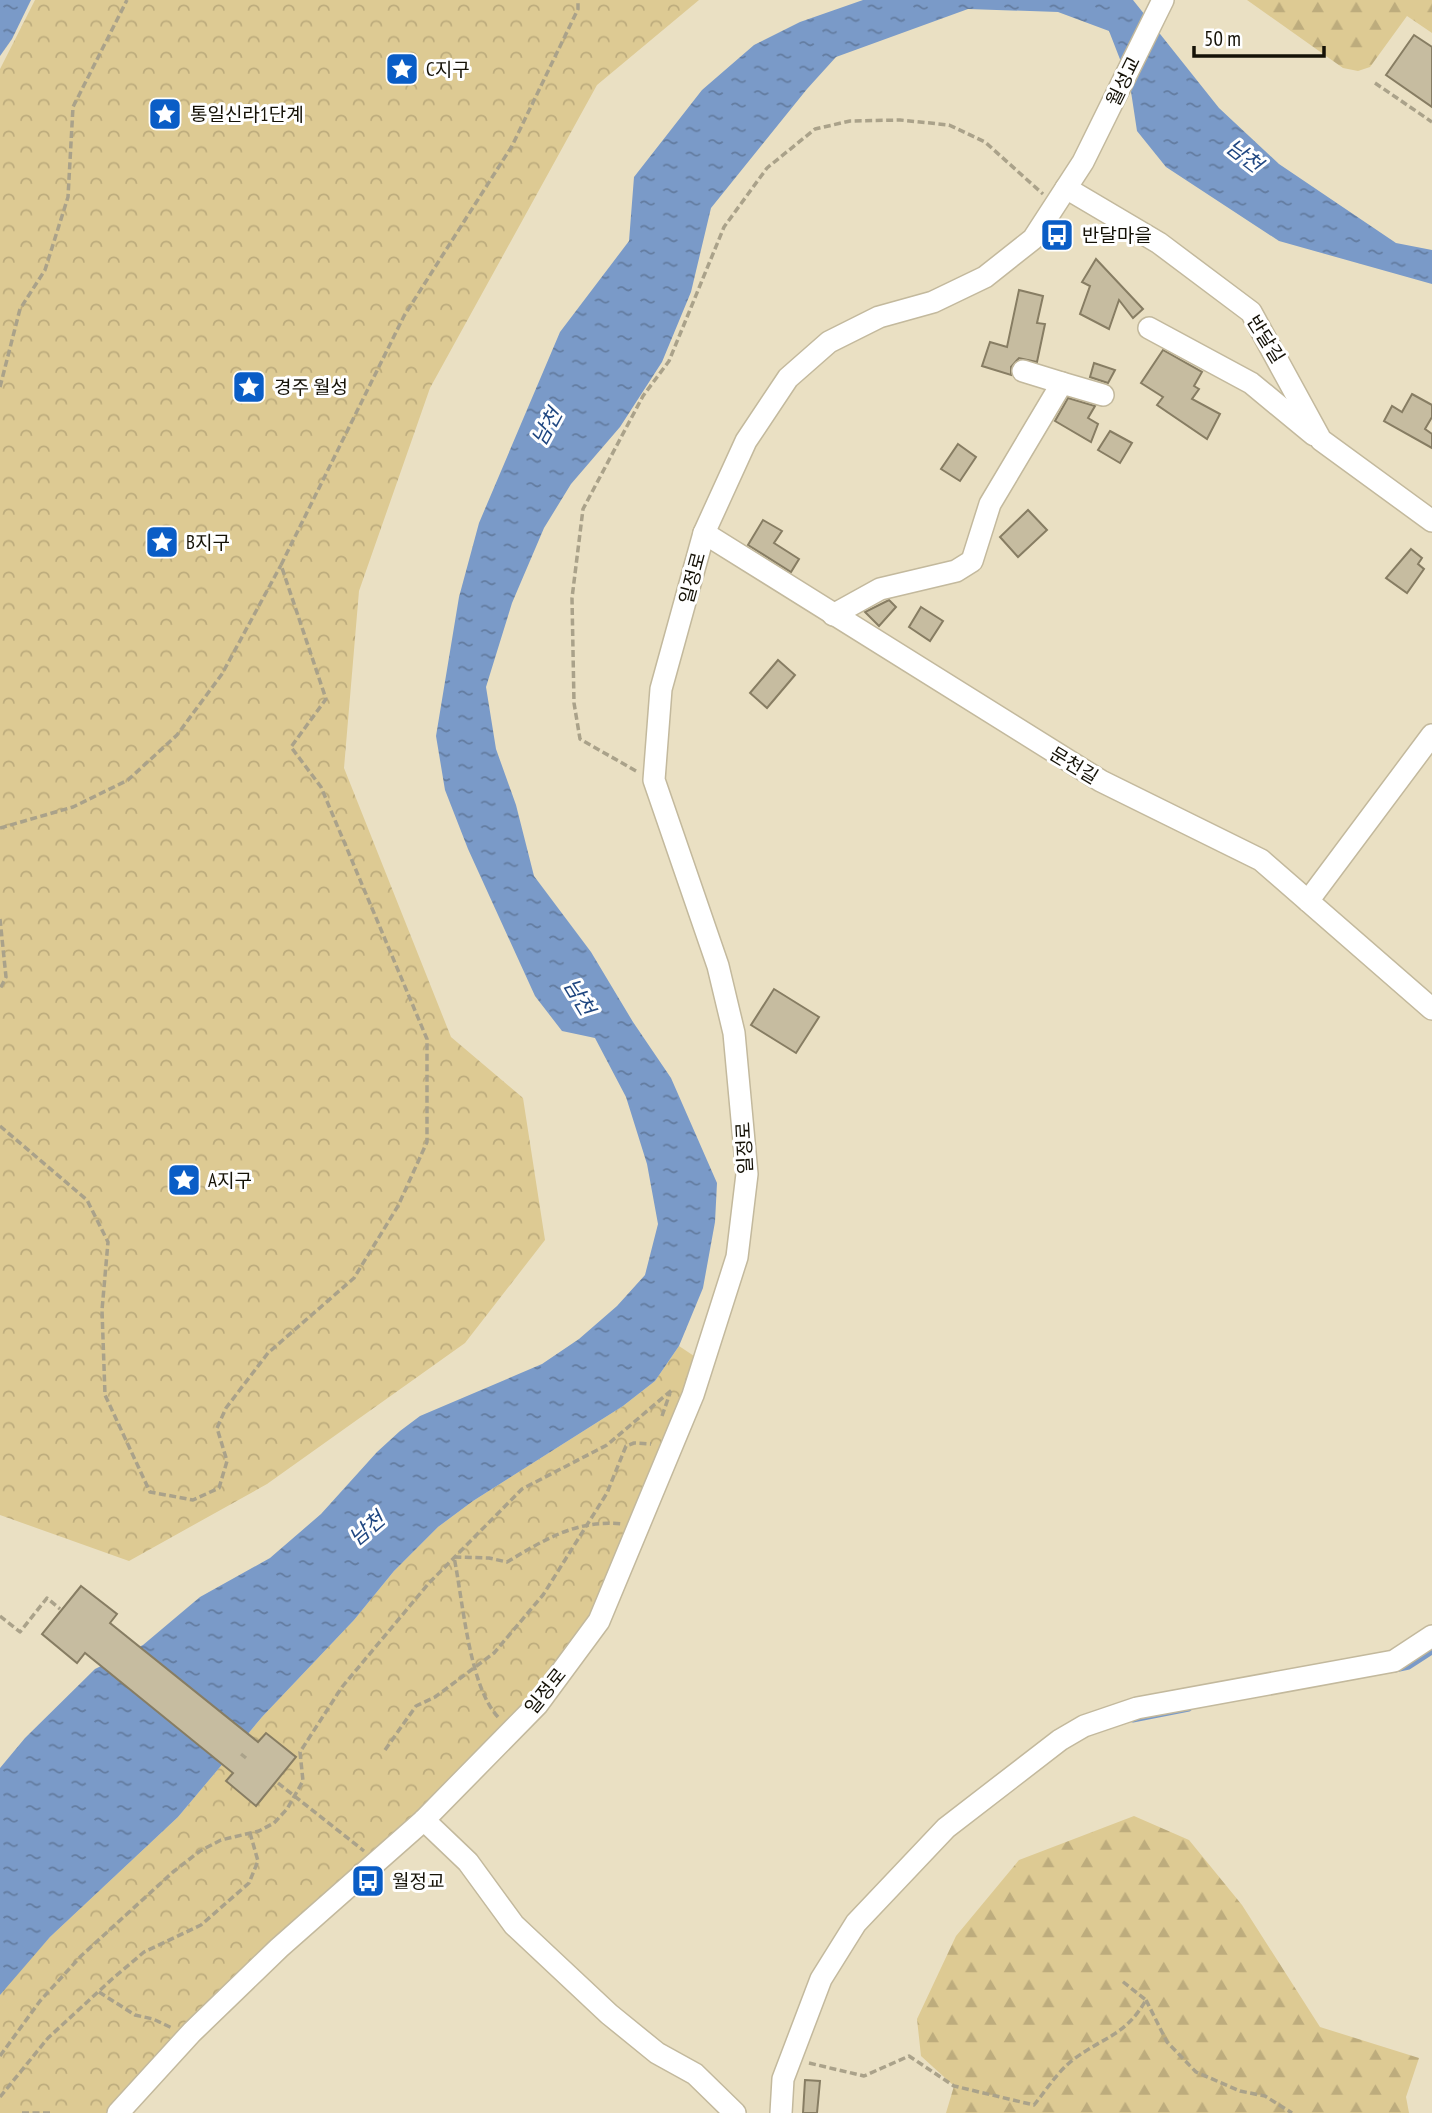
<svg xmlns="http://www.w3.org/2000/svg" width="1432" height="2113" font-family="'PT Sans Narrow','Noto Sans KR',sans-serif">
  <defs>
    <pattern id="forest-firs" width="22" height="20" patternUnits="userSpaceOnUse" patternTransform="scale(1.75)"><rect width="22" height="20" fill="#ddca93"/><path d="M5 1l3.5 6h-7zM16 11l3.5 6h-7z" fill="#bdac7d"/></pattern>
    <pattern id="park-crowns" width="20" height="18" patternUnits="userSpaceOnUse" patternTransform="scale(1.75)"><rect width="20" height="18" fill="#ddca93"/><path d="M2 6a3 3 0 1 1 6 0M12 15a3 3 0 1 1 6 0" fill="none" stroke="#bdac7d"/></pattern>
    <pattern id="water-ripples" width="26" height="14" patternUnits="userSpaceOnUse" patternTransform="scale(1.75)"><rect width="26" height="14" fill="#7a9ac8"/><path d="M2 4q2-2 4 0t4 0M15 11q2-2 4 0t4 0" fill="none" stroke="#637ca0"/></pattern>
  </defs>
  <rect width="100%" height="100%" fill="#eae0c3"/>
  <!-- forest -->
  <g fill="url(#forest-firs)">
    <polygon points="1247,0 1432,0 1432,33 1407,16 1370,67 1358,71 1343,68"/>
    <polygon points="1134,1816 1189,1840 1242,1905 1320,2027 1419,2058 1406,2097 1409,2113 946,2113 954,2086 921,2056 917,2019 956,1936 1019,1860"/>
  </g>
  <!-- park -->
  <g fill="url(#park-crowns)">
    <polygon points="35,0 699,0 597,85 430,388 359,591 344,768 451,1037 523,1098 545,1240 465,1343 267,1484 129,1561 0,1515 0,69"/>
    <polygon points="679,1346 703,1362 599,1621 537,1705 121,2113 0,2113 0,1995 6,1986 50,1937 178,1817 262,1717 354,1620 394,1571 438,1527 473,1501 623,1406 655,1381"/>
  </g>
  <!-- water -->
  <g fill="url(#water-ripples)">
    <polygon points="0,0 31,0 12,39 0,56"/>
    <polygon points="863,0 1133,0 1219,108 1279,164 1396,243 1432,250 1432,284 1279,241 1166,167 1137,131 1130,85 1109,31 1058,12 968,9 836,57 807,89 711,208 691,292 662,362 620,427 571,484 544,528 512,603 486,687 496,749 516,805 534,876 591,952 633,1022 671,1078 717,1183 715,1222 703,1288 679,1346 655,1381 623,1406 473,1501 438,1527 394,1571 354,1620 262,1717 178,1817 50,1937 0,1995 0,1768 25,1738 95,1669 143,1645 200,1597 270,1558 321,1514 377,1452 400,1431 420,1416 542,1364 579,1339 617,1306 645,1275 658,1224 647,1164 626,1097 595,1038 562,1031 535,996 468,849 445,790 436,736 459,597 479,523 560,332 629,241 634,177 702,90 754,45 800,22"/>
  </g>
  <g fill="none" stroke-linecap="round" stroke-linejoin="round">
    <!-- stream -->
    <g stroke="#7a9ac8" stroke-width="5">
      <polyline points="1395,1670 1409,1667 1432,1652"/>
      <polyline points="1133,1720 1189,1709"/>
    </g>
  </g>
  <!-- building -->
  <g fill="#c6bca0" stroke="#877d63" stroke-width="2">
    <polygon points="1414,35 1432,47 1432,107 1386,75"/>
    <polygon points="1096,259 1143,309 1133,318 1119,300 1109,329 1080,314 1090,286 1082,282"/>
    <polygon points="1019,290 1043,296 1037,323 1045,324 1037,362 1019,358 1011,367 1011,375 982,366 990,342 1007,347"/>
    <polygon points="1163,350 1202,372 1194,386 1199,389 1192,399 1220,414 1207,439 1157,405 1163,397 1141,383"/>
    <polygon points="1094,363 1115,370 1108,383 1090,377"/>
    <polygon points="1412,394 1432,405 1432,417 1425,429 1432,434 1432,448 1384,421 1392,406 1402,412"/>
    <polygon points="1068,398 1095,406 1088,418 1098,424 1091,442 1055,421"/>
    <polygon points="1110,431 1132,443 1120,463 1098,450"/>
    <polygon points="958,444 976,457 960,481 941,469"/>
    <polygon points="1028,510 1047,530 1018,557 1000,537"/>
    <polygon points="763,520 782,531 774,543 799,559 791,572 748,545"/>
    <polygon points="1411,549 1422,558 1418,564 1424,569 1407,593 1386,578"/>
    <polygon points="889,600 896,607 879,626 865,612"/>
    <polygon points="921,607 943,621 930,641 909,627"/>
    <polygon points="778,660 795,675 767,708 750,693"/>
    <polygon points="774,989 819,1017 796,1053 751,1025"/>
    <polygon points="81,1586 117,1614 110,1623 258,1742 266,1733 296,1757 256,1806 226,1781 233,1773 85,1653 77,1663 42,1634"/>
    <polygon points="805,2080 820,2081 817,2113 803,2113"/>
  </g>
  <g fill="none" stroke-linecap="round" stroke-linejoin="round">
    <defs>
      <g id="minor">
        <polyline points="1066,188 1159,243 1251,312 1321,440 1432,521"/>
        <polyline points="1149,328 1251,383 1314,435"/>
        <polyline points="1023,371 1062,383"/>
        <polyline points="704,533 1101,781 1261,860 1432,1009"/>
        <polyline points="833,615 880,589 956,571 972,561 990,504 1062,383 1103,395"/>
        <polyline points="1308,901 1432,735"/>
        <polyline points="424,1820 468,1862 514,1925 609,2014 657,2053 695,2074 735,2113"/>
        <polyline points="118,2113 192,2032 279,1948 424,1820 537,1705 599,1621 693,1395 737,1257 747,1174 734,1033 718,966 654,780 661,689 704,533 746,441 788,378 829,342 879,317 933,302 985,277 1033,239 1083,162 1163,0"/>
        <polyline points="781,2113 783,2079 821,1979 856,1923 946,1828 1060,1740 1084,1726 1137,1708 1394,1661 1432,1636"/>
      </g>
    </defs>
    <!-- minor casing -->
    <use href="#minor" stroke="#c3b99d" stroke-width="24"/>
    <!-- path -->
    <g stroke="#aaa28a" stroke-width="3.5" stroke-dasharray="7 3.5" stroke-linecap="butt">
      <polyline points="1375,83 1432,122"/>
      <polyline points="0,387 20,309 45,270 68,197 73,107 127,0"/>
      <polyline points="636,771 580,739 574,703 572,598 583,509 643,396 669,361 724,227 767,168 815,129 850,121 900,120 949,125 985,142 1043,194"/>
      <polyline points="0,828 73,807 128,780 177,735 222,674 281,565"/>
      <polyline points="0,919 6,977 0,989"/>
      <polyline points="0,1126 87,1200 108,1242 102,1310 105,1395 150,1492 193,1500 219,1488 227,1461 217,1428 226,1408 268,1353 354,1278 398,1206 427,1142 427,1039 321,787 291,747 326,699 281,565 404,316 512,146 578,9 578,0"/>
      <polyline points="662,1416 670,1393"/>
      <polyline points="0,1616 20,1632 47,1598 60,1609"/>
      <path d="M498,1717C469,1686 463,1601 454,1557L489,1558L507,1562C544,1540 577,1519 622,1524"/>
      <polyline points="385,1750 416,1706 435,1697 494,1653 543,1595 607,1493 626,1446 634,1443 651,1444"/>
      <polyline points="241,1754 246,1758"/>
      <polyline points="278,1783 364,1851"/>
      <polyline points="99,1992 135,2015 153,2019 172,2028"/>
      <polyline points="1146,2000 1167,2042 1196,2072 1240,2091 1265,2096 1292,2113"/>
      <polyline points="0,2056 40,2001 81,1956 173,1872 200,1851 221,1840 259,1831 274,1823 287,1809 303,1781 300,1752 342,1687 429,1583 522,1489 607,1445 673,1389"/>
      <path d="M809,2063L864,2076L909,2056L954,2086L1034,2105C1047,2089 1058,2071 1074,2059C1105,2036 1125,2036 1146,2000L1122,1981"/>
      <polyline points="0,2097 48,2038 111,1980 144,1952 201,1925 249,1883 258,1861 250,1833"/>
      <polyline points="22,2113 53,2113"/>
    </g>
    <!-- minor -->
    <use href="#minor" stroke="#fff" stroke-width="21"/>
  </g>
  <!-- icons -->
  <defs>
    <symbol id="sight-square" viewBox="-11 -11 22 22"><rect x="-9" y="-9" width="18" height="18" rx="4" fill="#0a5dc6" stroke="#fff"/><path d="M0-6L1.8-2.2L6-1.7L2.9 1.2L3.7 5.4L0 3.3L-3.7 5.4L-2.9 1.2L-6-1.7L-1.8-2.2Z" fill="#fff"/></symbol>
    <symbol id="bus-square" viewBox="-11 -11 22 22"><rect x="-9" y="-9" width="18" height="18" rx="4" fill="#0a5dc6" stroke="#fff"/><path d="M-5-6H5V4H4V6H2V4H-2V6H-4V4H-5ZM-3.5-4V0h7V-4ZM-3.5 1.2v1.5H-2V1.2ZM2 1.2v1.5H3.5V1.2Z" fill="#fff"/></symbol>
  </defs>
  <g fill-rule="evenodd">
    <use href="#sight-square" x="383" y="50" width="38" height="38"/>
    <use href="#sight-square" x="146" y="95" width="38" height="38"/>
    <use href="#bus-square" x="1038" y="216" width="38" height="38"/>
    <use href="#sight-square" x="230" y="368" width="38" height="38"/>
    <use href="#sight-square" x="143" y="523" width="38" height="38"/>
    <use href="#sight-square" x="165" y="1161" width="38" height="38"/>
    <use href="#bus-square" x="349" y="1862" width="38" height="38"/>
  </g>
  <g text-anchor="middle" stroke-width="6" stroke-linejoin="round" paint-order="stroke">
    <!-- poi labels -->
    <g font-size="19" fill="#151207" stroke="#fff" text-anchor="start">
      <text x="426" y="76">C지구</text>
      <text x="190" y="121">통일신라1단계</text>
      <text x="1082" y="242">반달마을</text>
      <text x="274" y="394">경주 월성</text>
      <text x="186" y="549">B지구</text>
      <text x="208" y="1187">A지구</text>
      <text x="392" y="1888">월정교</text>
    </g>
    <!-- street labels -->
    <g font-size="19" fill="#151207" stroke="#fff">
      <text transform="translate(1123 81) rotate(-64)" y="7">월성교</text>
      <text transform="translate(1266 339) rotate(58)" y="7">반달길</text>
      <text transform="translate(692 578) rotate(-75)" y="7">일정로</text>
      <text transform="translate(1074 765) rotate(31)" y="7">문천길</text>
      <text transform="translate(744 1148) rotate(-93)" y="7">일정로</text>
      <text transform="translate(545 1691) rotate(-51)" y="7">일정로</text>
    </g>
    <!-- water labels -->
    <g font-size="21" font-style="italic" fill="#204781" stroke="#fff">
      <text transform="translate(1244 156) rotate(38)" y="7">남천</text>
      <text transform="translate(547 427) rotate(-61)" y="7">남천</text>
      <text transform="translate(579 997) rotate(59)" y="7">남천</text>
      <text transform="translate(367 1529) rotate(-40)" y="7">남천</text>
    </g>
  </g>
  <!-- scale -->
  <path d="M1194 46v10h130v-10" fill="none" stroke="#151207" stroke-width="3.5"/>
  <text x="1204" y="46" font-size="21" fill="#151207" stroke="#ffffff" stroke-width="5" paint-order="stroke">50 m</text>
</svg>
